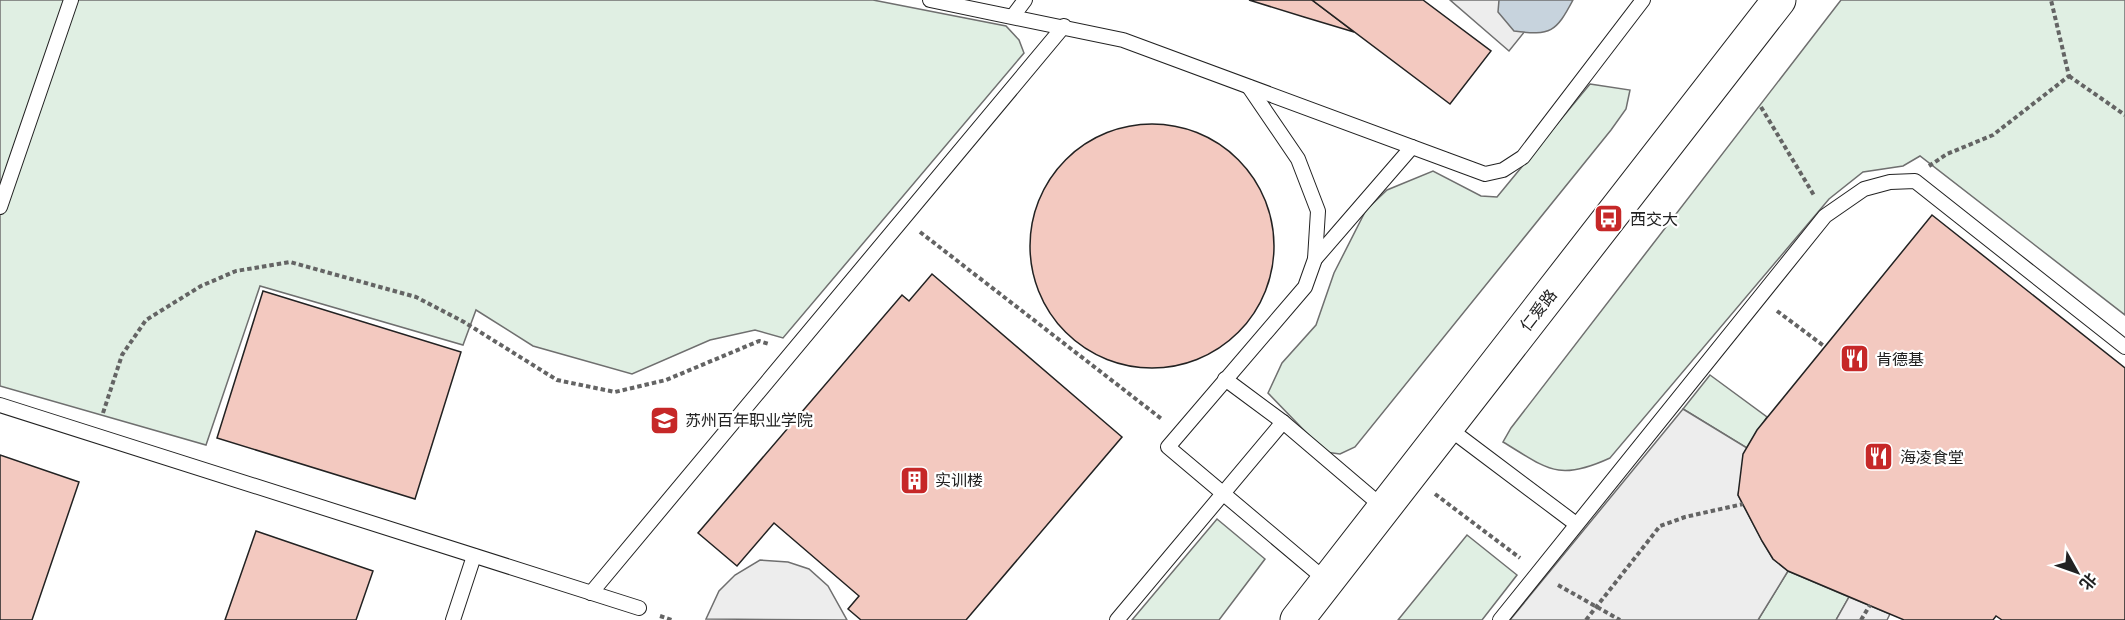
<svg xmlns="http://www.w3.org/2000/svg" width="2125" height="620" font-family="'Asap Condensed','Noto Sans SC',sans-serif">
  <rect width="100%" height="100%" fill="#fff"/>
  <!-- green -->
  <g fill="#e0efe3" stroke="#6f6f6f" stroke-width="1.5">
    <polygon points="0,0 873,0 1006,26 1019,40 1024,53 783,338 755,330 710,340 632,374 533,346 476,310 463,345 260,286 206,445 0,386"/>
    <path d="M1841,0H2125V315L1920,156L1903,166L1863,172L1829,199L1610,458C1558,482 1548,469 1503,442L1511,428Z"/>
    <polygon points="1590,84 1630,90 1626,109 1611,130 1355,447 1340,454 1325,452 1268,393 1282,363 1316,325 1334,273 1366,210 1387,190 1433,171 1481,196 1497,197"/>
    <polygon points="1710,375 1767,417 1747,448 1683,409"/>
    <polygon points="1217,519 1265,559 1219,620 1132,620"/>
    <polygon points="1467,535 1517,575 1482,620 1398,620"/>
    <polygon points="1788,571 1849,597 1836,620 1758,620"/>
  </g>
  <!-- parking -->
  <g fill="#ededed" stroke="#6f6f6f" stroke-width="1.5">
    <polygon points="1450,0 1550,0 1509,51"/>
    <polygon points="1683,409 1747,448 1738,495 1762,541 1773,559 1788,571 1758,620 1510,620"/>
    <polygon points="760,560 788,562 809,569 828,586 847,620 706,619 719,591 735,575"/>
    <polygon points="1849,597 1890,614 1887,620 1836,620"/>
  </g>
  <!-- water -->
  <path fill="#c7d3dd" stroke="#6f6f6f" stroke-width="1.5" d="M1499,0H1573C1556,32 1551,36 1514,31L1498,12Z"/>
  <!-- building -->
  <g fill="#f3c9c0" stroke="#222" stroke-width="1.5">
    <polygon points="1249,0 1312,0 1354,32 1304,17"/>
    <polygon points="1312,0 1423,0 1491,51 1450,104"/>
    <circle cx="1152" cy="246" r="122"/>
    <polygon points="1932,215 2125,368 2125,620 2002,620 1996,616 1993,620 1904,620 1788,571 1773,559 1762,541 1738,495 1743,454 1757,430"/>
    <polygon points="932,274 1122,437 966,620 861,620 848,609 859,596 774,523 737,566 698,533 902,295 909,301"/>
    <polygon points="263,291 461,352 415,499 217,438"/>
    <polygon points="0,455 79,482 32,620 0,620"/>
    <polygon points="256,531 373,571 356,620 225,620"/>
  </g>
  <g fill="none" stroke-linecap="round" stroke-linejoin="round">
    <defs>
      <g id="lane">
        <polyline points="930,0 1123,40 1485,174 1503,170 1523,157 1643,0"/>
        <polyline points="1013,16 1025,0"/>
        <polyline points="1249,87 1298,159 1318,211 1315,259"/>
        <polyline points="0,207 71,0"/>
        <polyline points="1225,379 1283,422 1384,508"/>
        <polyline points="0,405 639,608"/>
        <polyline points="1447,427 1576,524"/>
        <polyline points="1327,581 1168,447 1305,287 1315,259 1412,147"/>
        <polyline points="591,593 1064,26"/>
        <polyline points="453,620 474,556"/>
        <polyline points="1117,620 1283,422"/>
        <polyline points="1500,620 1825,216 1864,189 1890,182 1915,181 2125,347"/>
      </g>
      <polyline id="secondary" points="1297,620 1779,0"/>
    </defs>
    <!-- lane casing -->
    <use href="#lane" stroke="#222" stroke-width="16"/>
    <!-- secondary casing -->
    <use href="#secondary" stroke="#222" stroke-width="35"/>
    <!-- path -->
    <g stroke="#646464" stroke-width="4" stroke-dasharray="4.5 3" stroke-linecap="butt">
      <polyline points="2069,76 2125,115"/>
      <polyline points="1761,107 1815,197"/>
      <polyline points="1929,166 1947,154 1993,135 2069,76 2051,0"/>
      <polyline points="920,232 1163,420"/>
      <polyline points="1777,311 1824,346"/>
      <polyline points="103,413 122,355 146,320 201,286 236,271 290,262 416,297 464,322 557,380 615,392 666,380 759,341 769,344"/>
      <polyline points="1435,494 1520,558"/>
      <polyline points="1558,585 1620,620"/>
      <polyline points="660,616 672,620"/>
      <polyline points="1586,620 1660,526 1685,517 1743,504"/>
      <polyline points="1861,620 1870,605"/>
    </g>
    <!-- lane -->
    <use href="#lane" stroke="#fff" stroke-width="14"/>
    <!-- secondary -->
    <use href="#secondary" stroke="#fff" stroke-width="33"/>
  </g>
  <!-- icons -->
  <defs>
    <symbol id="bus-square" viewBox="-11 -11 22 22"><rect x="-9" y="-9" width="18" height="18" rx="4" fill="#c62828" stroke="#fff"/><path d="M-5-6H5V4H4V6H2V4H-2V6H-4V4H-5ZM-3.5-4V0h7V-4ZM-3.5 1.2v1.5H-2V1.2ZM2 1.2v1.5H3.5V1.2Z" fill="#fff"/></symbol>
    <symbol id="restaurant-square" viewBox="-11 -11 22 22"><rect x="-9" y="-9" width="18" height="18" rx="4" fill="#c62828" stroke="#fff"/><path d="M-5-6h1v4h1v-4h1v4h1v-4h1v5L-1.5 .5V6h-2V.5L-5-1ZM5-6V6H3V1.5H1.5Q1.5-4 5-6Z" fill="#fff"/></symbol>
    <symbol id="university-square" viewBox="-11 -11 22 22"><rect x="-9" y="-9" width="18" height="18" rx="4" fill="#c62828" stroke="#fff"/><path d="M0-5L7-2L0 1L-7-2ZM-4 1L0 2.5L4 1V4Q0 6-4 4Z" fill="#fff"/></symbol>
    <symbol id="building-square" viewBox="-11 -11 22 22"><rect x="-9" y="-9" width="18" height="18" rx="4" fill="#c62828" stroke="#fff"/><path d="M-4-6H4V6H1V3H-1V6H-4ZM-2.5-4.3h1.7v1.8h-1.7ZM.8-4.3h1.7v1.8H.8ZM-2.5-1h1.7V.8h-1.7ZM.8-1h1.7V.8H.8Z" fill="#fff"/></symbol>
  </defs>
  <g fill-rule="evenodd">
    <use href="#bus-square" x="1592" y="202" width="33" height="33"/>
    <use href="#restaurant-square" x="1838" y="342" width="33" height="33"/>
    <use href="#university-square" x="648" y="404" width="33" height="33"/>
    <use href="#restaurant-square" x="1862" y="440" width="33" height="33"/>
    <use href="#building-square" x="898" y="464" width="33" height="33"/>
  </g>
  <g text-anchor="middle" stroke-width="4.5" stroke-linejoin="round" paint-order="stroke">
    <!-- poi labels -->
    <g font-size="16" fill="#222" stroke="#fff" text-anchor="start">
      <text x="1630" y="225">西交大</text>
      <text x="1876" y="365">肯德基</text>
      <text x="685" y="426">苏州百年职业学院</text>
      <text x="1900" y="463">海凌食堂</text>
      <text x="935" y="486">实训楼</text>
    </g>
    <!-- street labels -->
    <g font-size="16" fill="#222" stroke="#fff">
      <text transform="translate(1538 310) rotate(-52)" y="6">仁爱路</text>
    </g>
  </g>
  <!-- north arrow -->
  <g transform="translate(2077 572) rotate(130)" stroke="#ffffff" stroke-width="4.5" paint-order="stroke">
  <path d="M0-4.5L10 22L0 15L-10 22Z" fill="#222222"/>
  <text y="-9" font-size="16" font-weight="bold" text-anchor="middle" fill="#222222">北</text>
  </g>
</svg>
